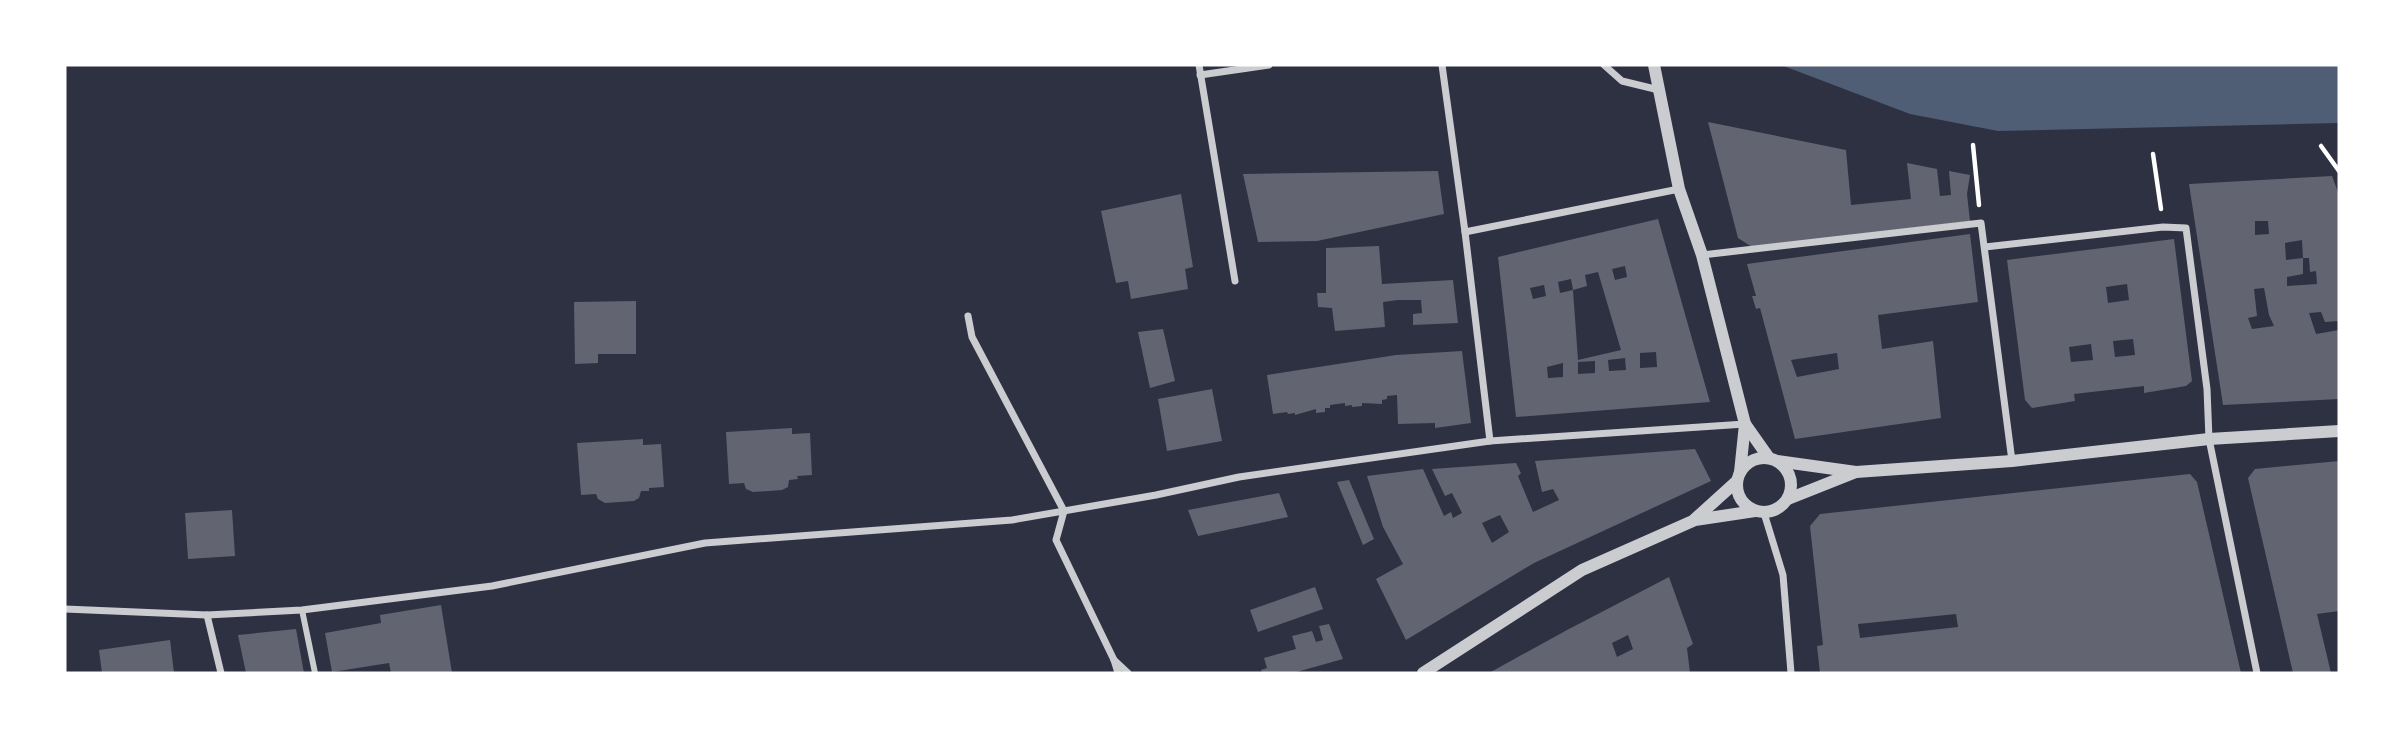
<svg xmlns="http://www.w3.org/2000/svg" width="2404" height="738" font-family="'Varela Round',sans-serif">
  <rect width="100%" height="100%" fill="#2d3142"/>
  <!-- water -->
  <polygon fill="#4f5d75" points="1781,65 2339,65 2339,123 1998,131 1910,114"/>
  <!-- building -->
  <g fill="#626471" fill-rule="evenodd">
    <polygon points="1708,122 1846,150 1851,205 1911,199 1907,163 1937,169 1940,196 1951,195 1949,171 1970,175 1967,194 1970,221 1752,247 1738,238"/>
    <polygon points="1438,171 1444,214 1317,241 1258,242 1243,174"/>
    <path d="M2332,176L2339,195V321L2325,322L2321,312L2309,313L2316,334L2339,330V399L2223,405L2189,184ZM2255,221H2268L2269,234L2255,235ZM2302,240L2303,258H2309L2310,272L2316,271L2317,284L2287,286V277L2303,274V258L2286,260L2285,243ZM2264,288L2269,315L2274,326L2252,329L2248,318L2257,316L2254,289Z"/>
    <polygon points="1181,194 1193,267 1185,269 1188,289 1131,299 1128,281 1116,283 1101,211"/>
    <path d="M1658,219L1710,402L1516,417L1498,257ZM1625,266L1627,277L1615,280L1612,269ZM1598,272L1621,350L1578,360L1573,290L1560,293L1558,282L1571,279L1573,290L1587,286L1585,275ZM1544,285L1546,296L1533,299L1530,288ZM1656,352L1657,367L1640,368V353ZM1625,358L1626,370L1609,371L1608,360ZM1595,361V373L1578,374V362ZM1563,363V377L1548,378L1547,367Z"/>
    <path d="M1970,234L1978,302L1878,315L1882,349L1933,341L1941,418L1795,439L1760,308L1756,309L1752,296H1756L1747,264ZM1837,353L1839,369L1797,377L1791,360Z"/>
    <path d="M2174,239L2192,381L2186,386L2144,393V386L2074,394L2075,401L2032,408L2025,400L2007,260ZM2127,284L2129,300L2108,303L2106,287ZM2133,339L2135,355L2115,357L2113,341ZM2091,344L2093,360L2071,362L2069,347Z"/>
    <polygon points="1379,246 1382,284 1453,280 1458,323 1413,325 1413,314 1422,313 1421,300 1398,300 1383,302 1385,327 1335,331 1332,308 1318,307 1317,293 1326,293 1326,248"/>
    <polygon points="636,301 636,354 598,354 598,363 575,364 574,302"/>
    <polygon points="1163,329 1175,381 1150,388 1138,332"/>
    <polygon points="1462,351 1471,423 1435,428 1435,423 1398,424 1397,395 1387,396 1387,399 1382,400 1382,404 1362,403 1362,406 1352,407 1352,405 1345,406 1345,403 1330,405 1330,408 1325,408 1325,412 1316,413 1316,409 1295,415 1295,413 1288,414 1287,412 1273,414 1267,375 1396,355"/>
    <polygon points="1212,389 1222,441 1167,451 1158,399"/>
    <polygon points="792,428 792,434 810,433 812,475 797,476 798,479 789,480 788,487 782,490 753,492 746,489 744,483 729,484 726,432"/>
    <polygon points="643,439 643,445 661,444 664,487 649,488 649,491 641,491 639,498 634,501 605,503 598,499 596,494 581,495 577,443"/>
    <path d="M1695,449L1711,481L1534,563L1406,640L1376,579L1403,564L1383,527L1367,476L1423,469L1444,516L1451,512L1453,518L1462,513L1452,493L1445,496L1432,469L1516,463L1521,473L1518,476L1533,512L1559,500L1553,489L1542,492L1535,461ZM1500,515L1509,532L1492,543L1482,523Z"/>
    <polygon points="2339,461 2339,611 2317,614 2331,673 2293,673 2248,478 2255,469"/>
    <path d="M2190,474L2197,482L2241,673H1820L1817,646L1823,645L1810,526L1820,514ZM1956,614L1958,627L1860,638L1858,624Z"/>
    <polygon points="1349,480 1374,539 1363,545 1337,482"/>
    <polygon points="1279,493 1288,517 1198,536 1188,510"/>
    <polygon points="232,510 235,556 188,559 185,513"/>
    <path d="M1669,577L1693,644L1687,648L1690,673H1489L1567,630ZM1628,635L1633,649L1617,657L1612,643Z"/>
    <polygon points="1315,587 1323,609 1258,632 1250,610"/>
    <polygon points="441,605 452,673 391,673 389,663 332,672 325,633 381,623 380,615"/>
    <polygon points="1329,624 1343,659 1293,673 1262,673 1261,670 1267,668 1264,658 1296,649 1292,636 1312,631 1316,642 1323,640 1319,626"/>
    <polygon points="296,629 304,673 246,673 238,635"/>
    <polygon points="170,640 174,673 102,673 99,650"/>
  </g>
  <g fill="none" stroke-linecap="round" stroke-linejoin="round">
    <!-- path -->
    <g stroke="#fff" stroke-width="4.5">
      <polyline points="1973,145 1979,205"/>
      <polyline points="2321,146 2339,171"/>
      <polyline points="2153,154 2161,209"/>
    </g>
    <!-- pedestrian -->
    <polyline stroke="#caccd0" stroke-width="6" points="302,610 315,673"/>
    <!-- minor -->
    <g stroke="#caccd0" stroke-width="7">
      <polyline points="1199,65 1235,281"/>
      <polyline points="1442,65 1465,232 1490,441"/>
      <polyline points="1604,65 1622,81 1659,90"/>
      <polyline points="1200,75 1269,65"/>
      <polyline points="1465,232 1679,189"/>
      <polyline points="1985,247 2163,227 2186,228 2207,389 2209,439 2257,673"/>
      <polyline points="1702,255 1981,223 2012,461"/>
      <polyline points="968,316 972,337 1064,511 1056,540 1114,660 1118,673"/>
      <polyline points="1764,513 1783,575 1791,673"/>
      <polyline points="65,609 207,615 302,610 492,586 705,543 1012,520 1156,495 1239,477 1490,441 1745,424"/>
      <polyline points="207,615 221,673"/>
      <polyline points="1114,660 1128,673"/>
    </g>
    <!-- tertiary -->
    <g stroke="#caccd0" stroke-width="12">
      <polyline points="1654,65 1679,189 1702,255 1745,424 1740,472"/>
      <polyline points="1745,424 1769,458"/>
      <circle cx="1764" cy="485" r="27"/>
      <polyline points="1777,461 1856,472 2012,461 2209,439 2339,431"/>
      <polyline points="1788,499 1856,472"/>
      <polyline points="1695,519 1737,481"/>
      <polyline points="1423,673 1582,570 1695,520 1755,511"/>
    </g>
  </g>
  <!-- border -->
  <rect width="2404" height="738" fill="none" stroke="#ffffff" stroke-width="133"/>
</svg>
